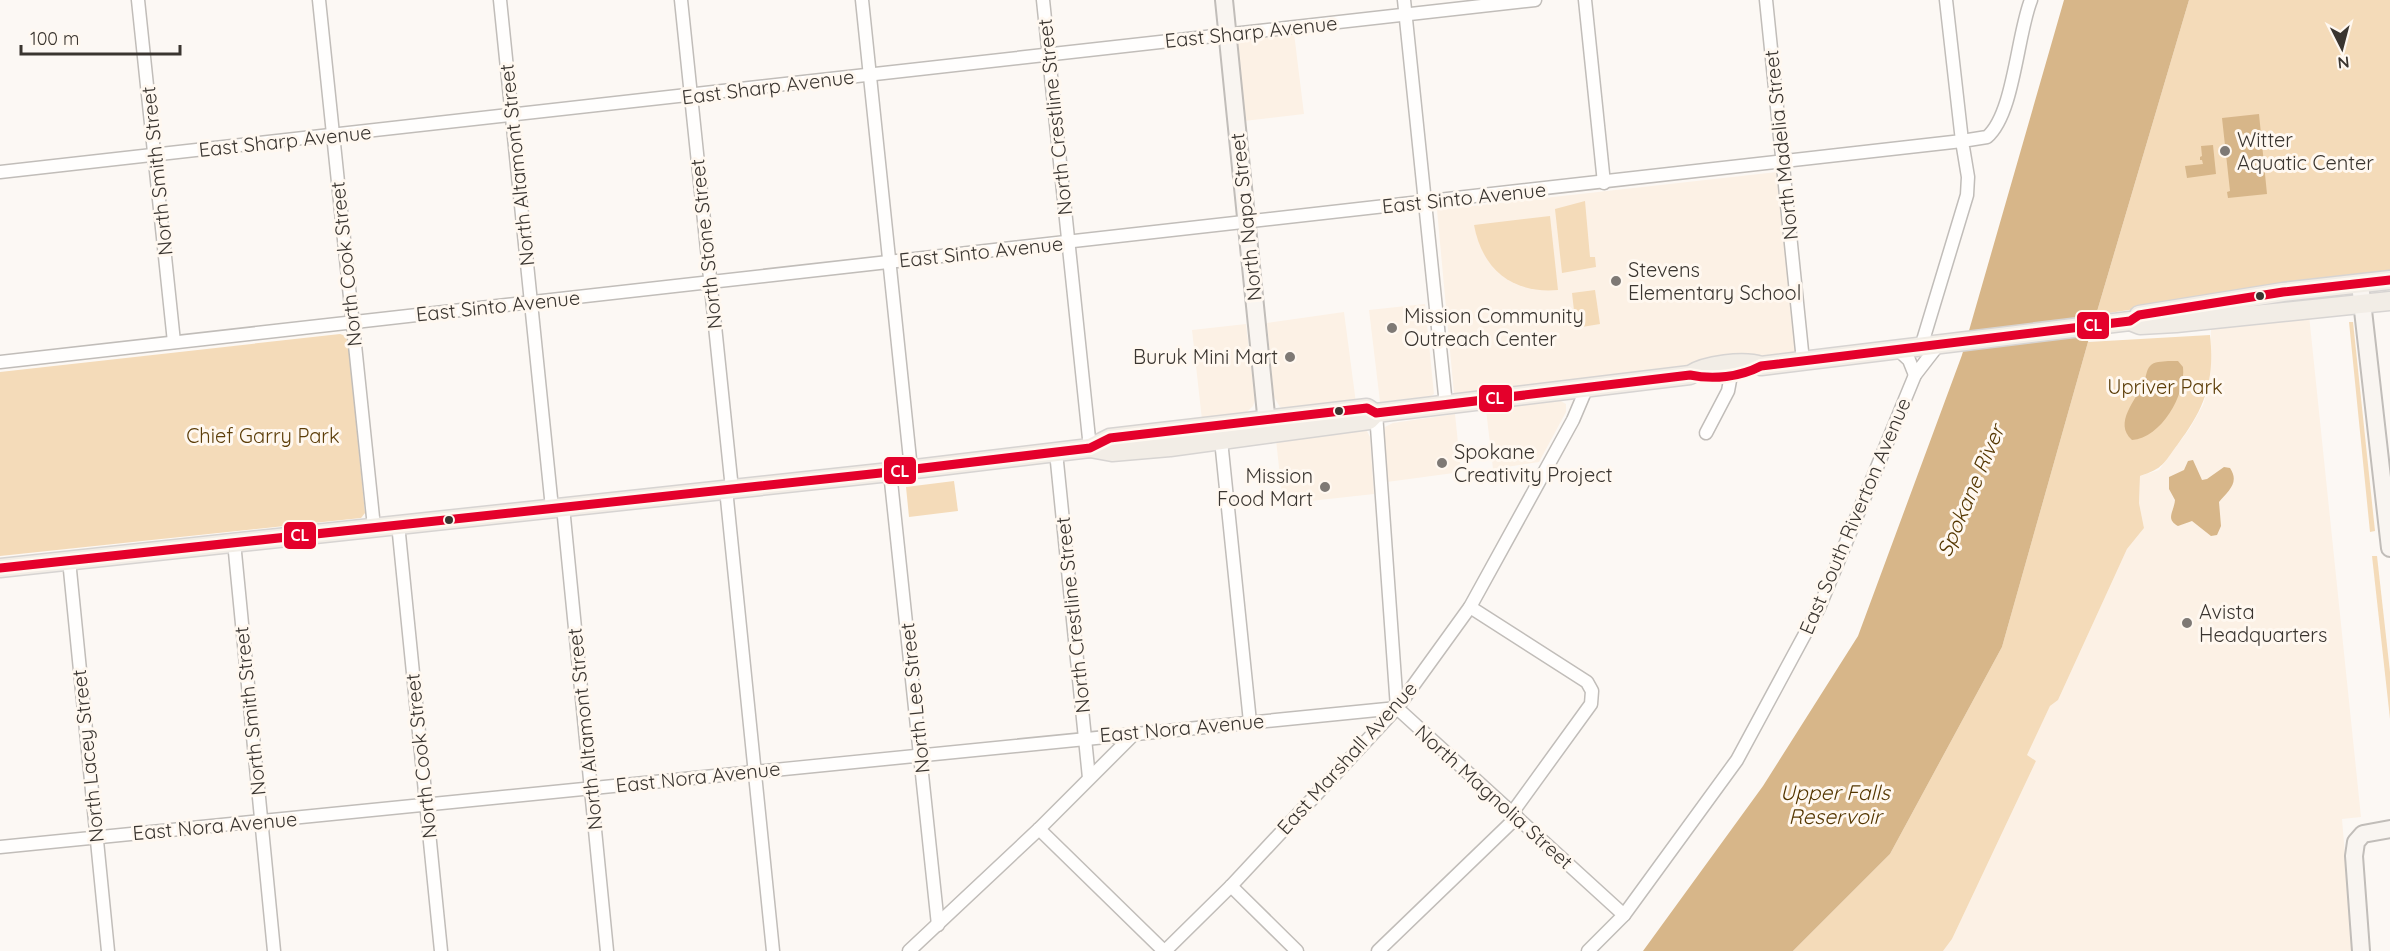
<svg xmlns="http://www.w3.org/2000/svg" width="2390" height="951" font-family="Quicksand,sans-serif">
  <rect width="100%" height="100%" fill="#fcf8f4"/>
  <!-- built -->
  <g fill="#fcf1e5">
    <polygon points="1294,33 1304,114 1244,121 1235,40"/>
    <polygon points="1777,172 1795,352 1454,394 1437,210"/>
    <polygon points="1425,304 1434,394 1431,396 1380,402 1369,310"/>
    <polygon points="1344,312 1356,403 1284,409 1280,407 1274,397 1267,323"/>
    <polygon points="2309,315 2361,817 2342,819 2353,951 1943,951 1952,939 2036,761 2026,755 2050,706 2058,700 2127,549 2144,528 2139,503 2140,476 2159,470 2190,428 2203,405 2210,381 2211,330 2212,327"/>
    <polygon points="1246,324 1255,400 1253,406 1245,414 1202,420 1192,330"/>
    <polygon points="1559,400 1566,404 1566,412 1539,462 1493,469 1486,410"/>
    <polygon points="1455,414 1461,472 1387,482 1384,433 1385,427 1393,423"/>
    <polygon points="1366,429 1370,437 1374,494 1283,504 1276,440"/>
  </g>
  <!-- green -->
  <g fill="#f4dbb9">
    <polygon points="2189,0 2390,0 2390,273 2318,281 2096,315"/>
    <polygon points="1585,201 1590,257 1595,257 1596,267 1562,273 1555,209"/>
    <path d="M1550,216L1558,290C1512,294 1482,269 1474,225Z"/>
    <polygon points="1595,290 1600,324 1576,328 1572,293"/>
    <polygon points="2349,322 2353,322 2375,531 2370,532"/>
    <polygon points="340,334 346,336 348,340 365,513 361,518 0,556 0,372"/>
    <path d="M2210,335C2215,381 2205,408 2178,444C2163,464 2164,468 2140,476L2139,503L2144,528L2127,549L2058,700L2050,706L2027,755L2036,761L1952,939L1943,951H1793L1890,854L2002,647L2088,342Z"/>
    <polygon points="954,481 958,511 909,517 906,487"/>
    <polygon points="2372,556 2377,556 2390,672 2390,719"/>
  </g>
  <!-- water -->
  <g fill="#d7b689">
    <polygon points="2064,0 2189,0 2088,342 2002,647 1890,854 1793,951 1643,951 1763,786 1858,636 1962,355"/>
    <polygon points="2259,114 2267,194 2228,198 2227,192 2230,191 2222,118"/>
    <polygon points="2213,145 2216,174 2187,178 2185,166 2203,164 2202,160 2200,160 2200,157 2202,156 2201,146"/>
    <path d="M2168,361H2178L2183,367C2186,395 2161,438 2132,440C2113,423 2136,400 2143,384C2146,379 2146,370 2150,366C2154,361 2162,362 2168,361Z"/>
    <path d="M2193,460L2202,480L2207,479L2224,467L2230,468C2240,483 2228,491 2219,502L2221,526L2217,535L2211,536L2192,521L2178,526C2165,519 2174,512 2175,500L2169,489V477L2184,470L2188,461Z"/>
  </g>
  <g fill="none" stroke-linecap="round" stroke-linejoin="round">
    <defs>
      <g id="street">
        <polyline points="138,0 174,342"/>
        <polyline points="319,0 374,527"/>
        <polyline points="500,0 552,508"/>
        <polyline points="681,0 732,489"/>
        <polyline points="862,0 911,469"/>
        <polyline points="1043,0 1090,448"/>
        <polyline points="1404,0 1446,405"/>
        <polyline points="1585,0 1604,183"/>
        <polyline points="1766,0 1803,361"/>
        <polyline points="0,172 1535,0"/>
        <path d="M1921,347L1967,195L1968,177L1962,141L1987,137C2014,114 2017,35 2031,0"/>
        <polyline points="1897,349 1909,360 1915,375"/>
        <polyline points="0,362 1962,141 1946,0"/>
        <polyline points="1376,413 1397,708 1624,915"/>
        <polyline points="1706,433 1728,391 1731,375"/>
        <polyline points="1221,440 1250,722"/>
        <polyline points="1056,452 1089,778"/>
        <polyline points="890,472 938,925"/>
        <polyline points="726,489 773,951"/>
        <polyline points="563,507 607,951"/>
        <polyline points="398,524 441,951"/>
        <polyline points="234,542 274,951"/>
        <polyline points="69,560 108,951"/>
        <polyline points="1470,607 1587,682 1592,691 1591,704 1512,813"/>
        <polyline points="1039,829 1164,951"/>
        <polyline points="0,847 1397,708"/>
        <polyline points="1231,886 1297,951"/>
        <polyline points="909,951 1039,829 1135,733"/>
        <polyline points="1165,951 1231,886 1397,708 1470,607 1573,420 1587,387"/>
        <polyline points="1378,951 1517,817"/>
        <polyline points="1588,951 1624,915 1737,760 1819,608 1915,375 1939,344"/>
      </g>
      <g id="secondary">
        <polyline points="1224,0 1268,434"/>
        <polyline points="2360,284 2390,548"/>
        <polyline points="2361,951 2354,856 2356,842 2363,834 2390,829"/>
      </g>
      <g id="primary">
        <polyline points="2139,315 2283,292 2390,280"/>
        <polyline points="1090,448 1110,438 1367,408 1373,412"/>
        <path d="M0,568L890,472L1090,448L1112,452L1170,447L1369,420L1376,413L1690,375C1705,365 1744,360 1761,366L2130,321L2140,325L2176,323L2390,301"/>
      </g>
    </defs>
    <!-- street casing -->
    <use href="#street" stroke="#c1bdb9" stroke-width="15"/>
    <!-- secondary casing -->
    <use href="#secondary" stroke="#c1bdb9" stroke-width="20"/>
    <!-- primary casing -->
    <use href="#primary" stroke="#d7d4d2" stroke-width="21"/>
    <!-- street -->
    <use href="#street" stroke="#fffefd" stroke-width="12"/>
    <!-- secondary -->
    <use href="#secondary" stroke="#f9f5f1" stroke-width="16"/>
    <!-- primary -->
    <use href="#primary" stroke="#f2ede6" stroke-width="18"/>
    <defs>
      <path id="bus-1" d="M0,568L890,472L1090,448L1110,438L1367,408L1376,413L1690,375C1713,380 1740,377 1761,366L2130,321L2139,315L2283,292L2390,280"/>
    </defs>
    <!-- bus-1 casing -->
    <use href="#bus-1" stroke="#fff8f0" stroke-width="14"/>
    <!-- bus-1 -->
    <use href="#bus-1" stroke="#e4002b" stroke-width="9"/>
  </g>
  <!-- markers -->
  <g fill="#7e7975" stroke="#fff8f0" stroke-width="2">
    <circle cx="2225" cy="151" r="6"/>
    <circle cx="1616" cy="281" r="6"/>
    <circle cx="1392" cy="328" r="6"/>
    <circle cx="1290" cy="357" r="6"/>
    <circle cx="1442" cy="463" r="6"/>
    <circle cx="1325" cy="487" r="6"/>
    <circle cx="2187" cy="623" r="6"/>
  </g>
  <g fill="#3a3530" stroke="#fff8f0" stroke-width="2">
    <circle cx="2260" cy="296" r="5"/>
    <circle cx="1339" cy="411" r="5"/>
    <circle cx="449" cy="520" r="5"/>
  </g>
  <g text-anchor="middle" stroke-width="6" stroke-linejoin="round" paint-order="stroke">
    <!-- street labels -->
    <g font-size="20" fill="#3a3530" stroke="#fff8f0">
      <text transform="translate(1251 32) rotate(-6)" y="7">East Sharp Avenue</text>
      <text transform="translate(768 87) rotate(-7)" y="7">East Sharp Avenue</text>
      <text transform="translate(1055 117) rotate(-96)" y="7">North Crestline Street</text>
      <text transform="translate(285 141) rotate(-6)" y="7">East Sharp Avenue</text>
      <text transform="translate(1781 145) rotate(-96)" y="7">North Madelia Street</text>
      <text transform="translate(517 165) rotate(-96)" y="7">North Altamont Street</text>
      <text transform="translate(157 171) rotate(-96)" y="7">North Smith Street</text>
      <text transform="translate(1464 198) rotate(-6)" y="7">East Sinto Avenue</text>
      <text transform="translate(1246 217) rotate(-96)" y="7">North Napa Street</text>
      <text transform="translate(706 244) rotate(-96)" y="7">North Stone Street</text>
      <text transform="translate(981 252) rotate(-6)" y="7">East Sinto Avenue</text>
      <text transform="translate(346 264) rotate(-96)" y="7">North Cook Street</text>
      <text transform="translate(498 306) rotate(-6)" y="7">East Sinto Avenue</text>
      <text transform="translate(1855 516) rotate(-67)" y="7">East South Riverton Avenue</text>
      <text transform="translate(1073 615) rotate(-96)" y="7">North Crestline Street</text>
      <text transform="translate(915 698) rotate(-96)" y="7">North Lee Street</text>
      <text transform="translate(250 711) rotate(-96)" y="7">North Smith Street</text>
      <text transform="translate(1182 728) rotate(-5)" y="7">East Nora Avenue</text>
      <text transform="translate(585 729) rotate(-96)" y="7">North Altamont Street</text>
      <text transform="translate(88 756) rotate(-96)" y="7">North Lacey Street</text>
      <text transform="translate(421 756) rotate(-96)" y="7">North Cook Street</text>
      <text transform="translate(1347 758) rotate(-48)" y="7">East Marshall Avenue</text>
      <text transform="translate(698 777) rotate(-6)" y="7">East Nora Avenue</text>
      <text transform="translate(1494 797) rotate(42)" y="7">North Magnolia Street</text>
      <text transform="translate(215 826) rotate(-5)" y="7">East Nora Avenue</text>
    </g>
    <!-- poi labels -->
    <g font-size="20" fill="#3a3530" stroke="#fff8f0" text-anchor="start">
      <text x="2237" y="147">Witter<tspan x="2237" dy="23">Aquatic Center</tspan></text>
      <text x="1628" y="277">Stevens<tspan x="1628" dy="23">Elementary School</tspan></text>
      <text x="1404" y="323">Mission Community<tspan x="1404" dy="23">Outreach Center</tspan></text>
      <text x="1278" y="364" text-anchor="end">Buruk Mini Mart</text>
      <text x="1454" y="459">Spokane<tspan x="1454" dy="23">Creativity Project</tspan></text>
      <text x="1313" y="483" text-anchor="end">Mission<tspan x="1313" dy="23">Food Mart</tspan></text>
      <text x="2199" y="619">Avista<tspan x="2199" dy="23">Headquarters</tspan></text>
    </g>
    <!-- park labels -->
    <g font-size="20" fill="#5c3d08" stroke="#fff8f0">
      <text x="2165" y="394">Upriver Park</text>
      <text x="263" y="443">Chief Garry Park</text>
    </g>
    <!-- water labels -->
    <g font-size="21" font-style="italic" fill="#543600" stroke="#fff8f0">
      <text transform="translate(1971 491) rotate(-67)" y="7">Spokane River</text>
      <text x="1835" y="800">Upper Falls<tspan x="1835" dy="24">Reservoir</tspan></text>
    </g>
  </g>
  <g stroke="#fff8f0" stroke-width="2">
    <rect x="2076" y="311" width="34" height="29" rx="6" fill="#e4002b"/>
    <rect x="1478" y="384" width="35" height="29" rx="6" fill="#e4002b"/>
    <rect x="883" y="456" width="34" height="29" rx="6" fill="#e4002b"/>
    <rect x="283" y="521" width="34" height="29" rx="6" fill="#e4002b"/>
  </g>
  <g font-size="16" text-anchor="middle" font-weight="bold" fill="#fff">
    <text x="2093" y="331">CL</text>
    <text x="1495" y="404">CL</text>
    <text x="900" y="477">CL</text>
    <text x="300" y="541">CL</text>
  </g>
  <!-- north arrow -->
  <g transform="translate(2342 48) rotate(174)" stroke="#fff8f0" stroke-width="4.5" paint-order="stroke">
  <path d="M0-4.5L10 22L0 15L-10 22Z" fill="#3a3530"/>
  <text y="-9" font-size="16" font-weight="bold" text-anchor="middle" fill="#3a3530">N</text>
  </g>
  <!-- scale -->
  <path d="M21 45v9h159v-9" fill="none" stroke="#3a3530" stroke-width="3"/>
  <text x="30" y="45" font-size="18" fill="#3a3530" stroke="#fff8f0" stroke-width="4.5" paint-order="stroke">100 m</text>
</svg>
